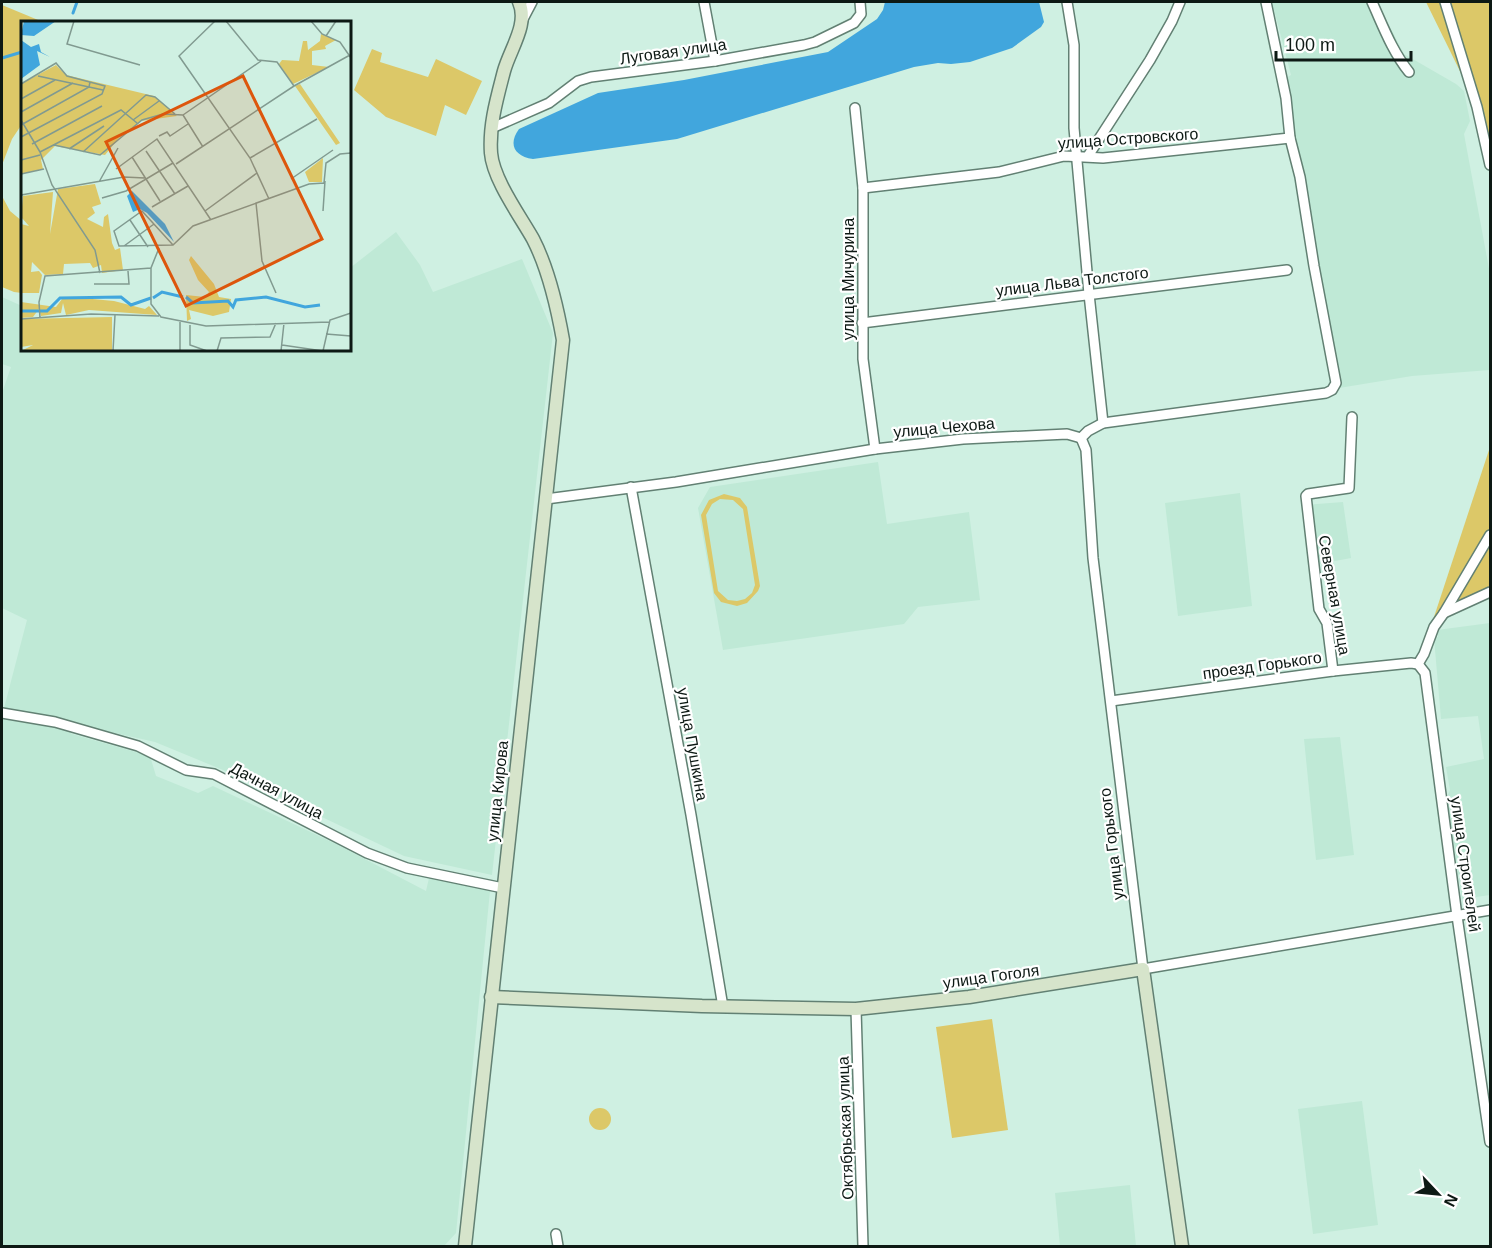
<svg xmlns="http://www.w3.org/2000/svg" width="1492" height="1248" font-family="Helvetica,sans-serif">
  <rect width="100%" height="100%" fill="#cff0e2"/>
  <!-- built -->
  <g fill="#bfe9d6">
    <polygon points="1272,2 1377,2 1404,54 1456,84 1464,91 1470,121 1464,134 1490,274 1490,370 1412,376 1339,388 1294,139 1286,78 1291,75"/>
    <polygon points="396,232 420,265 433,292 522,259 553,333 492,875 404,856 223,770 155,742 4,708 27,620 2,608 2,393 11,367 2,364 2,297 22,306 22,350 350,350 350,268"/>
    <polygon points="878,462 887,524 969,512 980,600 918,607 904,624 723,650 698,508 710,487"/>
    <polygon points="1240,493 1252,606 1178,616 1165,503"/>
    <polygon points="1343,502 1351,558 1309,566 1304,505"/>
    <polygon points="1490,623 1490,895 1462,899 1447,797 1450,790 1446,767 1484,759 1478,716 1441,719 1434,638 1438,637 1437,630"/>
    <polygon points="2,719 68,730 72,734 150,756 156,776 198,793 213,786 336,844 426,891 429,878 490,891 456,1233 444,1246 2,1246"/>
    <polygon points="1340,737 1354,855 1316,860 1304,739"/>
    <polygon points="1362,1101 1378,1225 1313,1234 1298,1109"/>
    <polygon points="1130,1185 1136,1246 1060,1246 1055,1193"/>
  </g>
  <!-- green -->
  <g fill="#dcc868" fill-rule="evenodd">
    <polygon points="1426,2 1490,2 1490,162 1480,112"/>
    <polygon points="2,5 43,22 22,22 22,124 12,139 2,165"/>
    <polygon points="372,49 382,53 380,62 428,77 436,59 482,81 466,115 445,105 436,136 386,117 354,90"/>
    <polygon points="2,196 10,211 22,221 22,293 14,292 2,287"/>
    <polygon points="1490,447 1490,594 1433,620"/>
    <path d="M724,494L740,498L747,507L760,586L758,591L747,603L737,606L721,602L714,593L701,515L709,500ZM720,499L733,500L743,509L755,585L752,593L745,599L737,601L728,600L718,591L706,515L712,504Z"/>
    <polygon points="992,1019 1008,1130 952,1138 936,1027"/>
    <circle cx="600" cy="1119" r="11"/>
  </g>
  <!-- water -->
  <path fill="#41a6dd" d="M885,2H1039L1044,22L1041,27L1012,48L970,62L951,64L938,63L914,67L677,139L533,159C514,156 508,144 519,129L598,93L684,80L828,52L877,19L883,10Z"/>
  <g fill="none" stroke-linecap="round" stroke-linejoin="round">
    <!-- stream -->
    <g stroke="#41a6dd" stroke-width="3">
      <polyline points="73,13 77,2"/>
      <polyline points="2,58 22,52"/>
    </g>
    <defs>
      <g id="street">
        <polyline points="704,2 715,61"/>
        <polyline points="1067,2 1074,45 1074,128 1089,294 1103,423"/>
        <path d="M1372,2C1383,26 1392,51 1409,72"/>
        <polyline points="1445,2 1477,107 1490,165"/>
        <polyline points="522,21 532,2"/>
        <polyline points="855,108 863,188 863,359 875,449"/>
        <polyline points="492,128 549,103 578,81 591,77 715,61 804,45 815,42 854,23 861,14 860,2"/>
        <polyline points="1088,156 1150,60 1172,21 1180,2"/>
        <polyline points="863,188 999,172 1064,156 1103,158 1290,138"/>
        <polyline points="862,323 1287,270"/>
        <polyline points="1081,438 1086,450 1093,558 1143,969 1490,910"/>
        <polyline points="1081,438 1088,431 1103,423 1326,393 1332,390 1336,383 1314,266 1300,177 1290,138 1286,98 1266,2"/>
        <polyline points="631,487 691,815 723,1007"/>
        <polyline points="546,499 676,482 875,449 963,439 1067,434 1081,438"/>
        <polyline points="1444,613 1490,592"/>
        <polyline points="1418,664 1425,673 1457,916 1490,1142"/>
        <polyline points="1418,664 1424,654 1434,627 1444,613 1490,535"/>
        <polyline points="1333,671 1327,623 1319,609 1306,496 1308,494 1349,488 1352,417"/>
        <polyline points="1111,701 1333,671 1411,663 1418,664"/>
        <polyline points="2,713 55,722 138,746 186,770 214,774 367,853 407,868 503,888"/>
        <polyline points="856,1009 863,1246"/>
        <polyline points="556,1234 558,1246"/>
      </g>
      <g id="secondary">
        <polyline points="491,997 702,1006 856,1009 969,997 1143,969 1182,1246"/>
        <path d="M465,1246L563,340C557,306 549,270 533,239C520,216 493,179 491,153C489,125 497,98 504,71C510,49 529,24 519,2"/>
      </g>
    </defs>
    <!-- street casing -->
    <use href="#street" stroke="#628073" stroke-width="12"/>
    <!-- secondary casing -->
    <use href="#secondary" stroke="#628073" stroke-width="15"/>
    <!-- street -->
    <use href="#street" stroke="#fff" stroke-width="9"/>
    <!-- secondary -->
    <use href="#secondary" stroke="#d6e4cb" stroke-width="12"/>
  </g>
  <g text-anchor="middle" stroke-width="4.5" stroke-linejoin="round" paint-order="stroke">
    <!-- street labels -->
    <g font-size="16" fill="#0d1914" stroke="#fff">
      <text transform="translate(673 51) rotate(-8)" y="6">Луговая улица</text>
      <text transform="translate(1128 138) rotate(-4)" y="6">улица Островского</text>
      <text transform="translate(848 279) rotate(-90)" y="6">улица Мичурина</text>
      <text transform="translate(1072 281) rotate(-7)" y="6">улица Льва Толстого</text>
      <text transform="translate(944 427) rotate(-5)" y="6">улица Чехова</text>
      <text transform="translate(1335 595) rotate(80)" y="6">Северная улица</text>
      <text transform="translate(1262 665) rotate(-8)" y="6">проезд Горького</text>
      <text transform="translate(693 744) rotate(80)" y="6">улица Пушкина</text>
      <text transform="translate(277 790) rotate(28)" y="6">Дачная улица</text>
      <text transform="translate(497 791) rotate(-84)" y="6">улица Кирова</text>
      <text transform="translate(1111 844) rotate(-97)" y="6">улица Горького</text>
      <text transform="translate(1466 864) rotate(82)" y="6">улица Строителей</text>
      <text transform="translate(991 976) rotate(-8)" y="6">улица Гоголя</text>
      <text transform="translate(845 1128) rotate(-92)" y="6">Октябрьская улица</text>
    </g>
  </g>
  <!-- overview -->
  <g transform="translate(21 21)">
    <rect width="330" height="330" fill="#cff0e2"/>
    <path d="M300,13L315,19L304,25L305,28L291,30V44L308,46L272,63L258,43L261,39L278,40L282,20H286L287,29L299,20ZM35,44L45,54L133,75L156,95L120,100L98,117L84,134L34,125L20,139L22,148L0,153V63ZM279,63L319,122L315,124L274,65ZM302,137L301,161H288L284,151ZM74,163L80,183L71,186L74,192L66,198L82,206L83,196L87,193L91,222L94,229L99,227L102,249L81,252L80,244L72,247L69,242L43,243L42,253L24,254L11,241L10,251L18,250L21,254L18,272H0V203L8,205L0,196L2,175L32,171L29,213L37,168ZM170,235L193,263L198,276L210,278L208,291L192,295L168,289L170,298L166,300L165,274L184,276L188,271L177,259L168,239ZM50,276L93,280L124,288L128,285L136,294L68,289L45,294L42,282L40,292L20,295L18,288L12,296L0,297V281L35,286L41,278ZM91,296V330H0L12,324L0,326V298Z" fill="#dcc868"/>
    <path d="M3,0H35L13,15L0,14ZM0,19L10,26L18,23L20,31L29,36L16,30L19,44L0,58ZM111,170L144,203L153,221L126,192L119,188L112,191L106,175Z" fill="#41a6dd"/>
    <path fill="none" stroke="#41a6dd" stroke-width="3" d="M165,276L172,282L207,280L212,286L215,279L245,276L284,286L299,284M132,277L141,271L162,276M0,290H26L39,277L100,276L110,284L130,277"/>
    <path fill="none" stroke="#819a90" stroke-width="1.5" d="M53,0L46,23L119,44M194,0L158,35L229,137L248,178M205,0L237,39L256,41L273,65M290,0L301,13L319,21L330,37M305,15L315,0M17,55L82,69M0,63L35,42L46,55L84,65L81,73L0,116M0,78L34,59M0,91L52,62M162,94L240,40M162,94L182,126M0,99L19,131M112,99L138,80M0,104L68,66L69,61M138,115L146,111L149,115L167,103M11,123L81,85M33,124L79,134L121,99L142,93L162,94M48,128L83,105M125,130L154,173M19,131L31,164L74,229L79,252M19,131L100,89L116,102M62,131L125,74L134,76L154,93M111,136L139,180M229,137L296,98M0,139L19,134M155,143L273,65L329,34M95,148L136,118L190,199M0,153L23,148M270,158L312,129M78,161L97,127M0,174L103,156L124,157M81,177L105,170L152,142M235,182L241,240L255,272M131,186L167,165M184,190L236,152M302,190L304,160M109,199L127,226M152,224L121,190L93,210L98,225L152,224L172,205L288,163L303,162L305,142L319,133L330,132M103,225L133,203M138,227L130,247V283L140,296L185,305L308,301M73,263H108L107,250M19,297L18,281L24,255L130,247M0,298L70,293L138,295M169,304V324L186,330M305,313L330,315M261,324L302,330M92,330L94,294M159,330V301M196,330L200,317L249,316L255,302M260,330L263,302M302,330L309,299L330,292"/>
    <path fill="#dd560c" fill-opacity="0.15" stroke="#dd560c" stroke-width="3" d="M222,55L301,218L165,285L85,121Z"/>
    <rect width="330" height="330" fill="none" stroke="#0d1914" stroke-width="3"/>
  </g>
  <!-- border -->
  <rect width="1492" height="1248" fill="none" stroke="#0d1914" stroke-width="6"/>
  <!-- north arrow -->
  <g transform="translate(1438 1194) rotate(116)" stroke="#ffffff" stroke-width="4.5" paint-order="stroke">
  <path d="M0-4.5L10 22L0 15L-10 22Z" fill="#0d1914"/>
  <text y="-9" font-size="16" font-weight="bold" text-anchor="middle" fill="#0d1914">N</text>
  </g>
  <!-- scale -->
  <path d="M1276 51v9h135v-9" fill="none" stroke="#0d1914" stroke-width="3"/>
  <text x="1285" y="51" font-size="18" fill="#0d1914" stroke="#ffffff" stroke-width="4.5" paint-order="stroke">100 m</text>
</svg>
